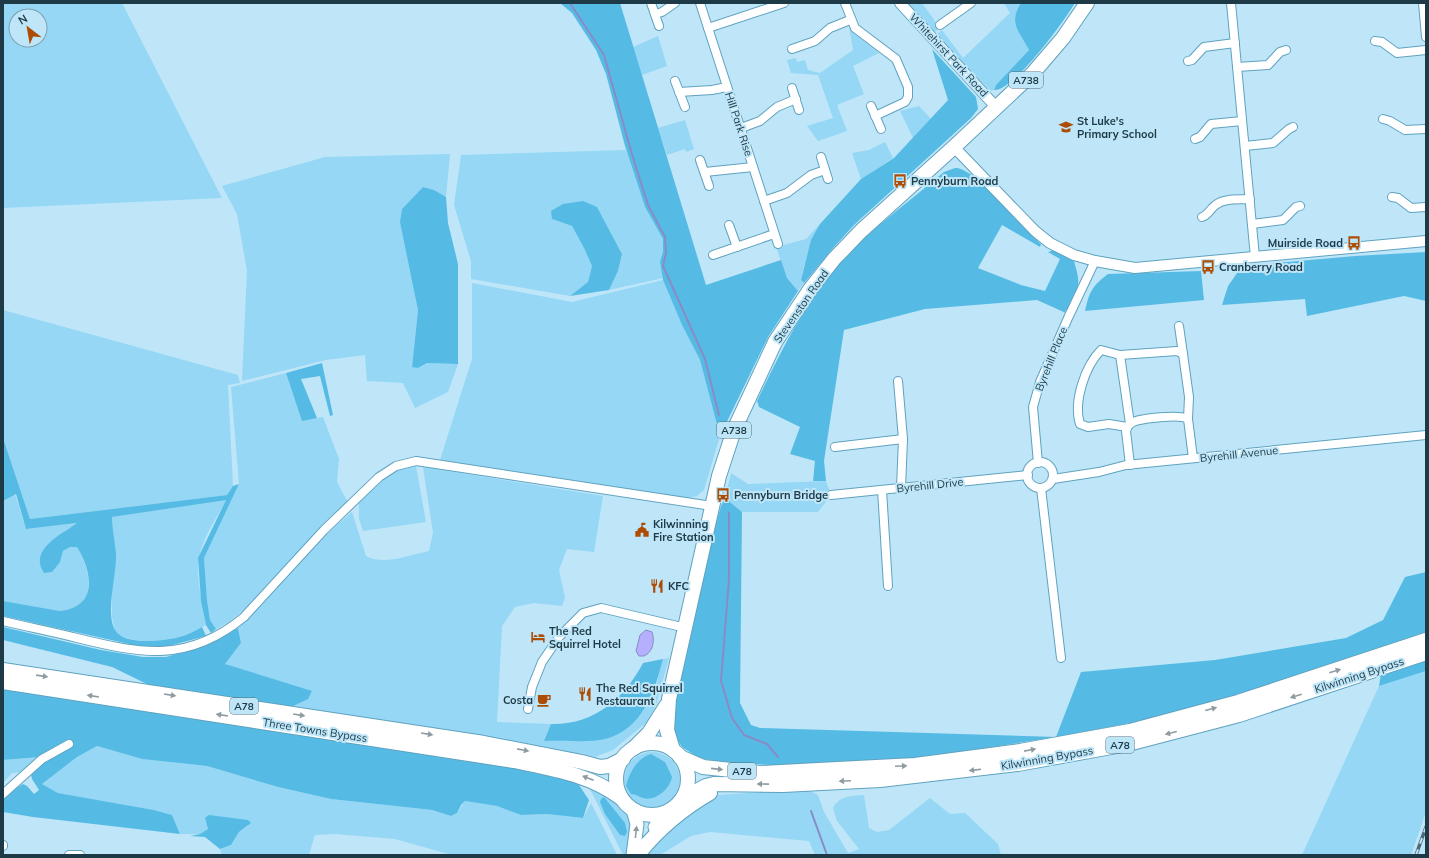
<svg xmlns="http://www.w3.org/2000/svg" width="1429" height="858" font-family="Mulish,sans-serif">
  <rect width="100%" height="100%" fill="#bee6f8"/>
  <!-- green -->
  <g fill="#95d7f5" fill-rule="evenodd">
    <path d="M3,3H122L222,198L3,208ZM16,16H40V40H16Z"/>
    <polygon points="906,3 922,3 940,28 933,33"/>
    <path d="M1004,3H1021C1008,23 1019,31 1029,50L996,85L994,90L990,91L936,35L942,30L963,58L1010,13Z"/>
    <polygon points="849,26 853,33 879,53 853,66 864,94 837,105 847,131 818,141 807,126 833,118 818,75 791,73 787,60 796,58 797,62 805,60 808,70 820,73 853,50"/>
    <polygon points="658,36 667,66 642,75 633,47"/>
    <polygon points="919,106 931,119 913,138 900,111"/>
    <polygon points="685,120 694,149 686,152 685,149 667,155 658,128"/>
    <polygon points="885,142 893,158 861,179 852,153 869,150"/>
    <polygon points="626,150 645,207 663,239 663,250 660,262 663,278 609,290 618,271 622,254 597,207 552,219 572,226 584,248 592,266 588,282 570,296 471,279 471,261 454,205 461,155"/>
    <polygon points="450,154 446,197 434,190 423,187 402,209 418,310 412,366 418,368 427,363 458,364 448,392 415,408 403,383 367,381 365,355 326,360 242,381 247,271 237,214 222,186 325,157"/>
    <path d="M820,224C811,242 805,260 801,280L804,283L798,291L787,278L776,247L806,239Z"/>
    <polygon points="663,280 682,325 700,360 720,436 704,490 697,496 688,498 440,460 472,359 472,283 572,302"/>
    <polygon points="3,310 238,375 240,383 228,385 233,486 227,495 30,519 3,438"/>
    <polygon points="286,373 302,420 323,417 339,459 337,481 341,490 348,502 246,608 230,621 216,629 210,620 207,600 204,558 239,484 231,387"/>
    <path d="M416,466L426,522L363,531L359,519V503C376,486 391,468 416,466Z"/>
    <path d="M423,467L603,496L594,552L567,549L559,570L565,598L562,606L534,603L515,607L502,626L497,722L551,724L544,741L655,690L663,659L669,658L656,705L647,722L613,750L595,757L580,753V754L572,753L571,755L291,707L225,664L241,643L238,628C277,591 310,546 352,512L366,556C384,566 409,555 429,551L433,533Z"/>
    <polygon points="731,473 748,484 826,481 831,495 818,512 742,512 725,498"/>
    <path d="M15,494L26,529L78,523L65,531L60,562L63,551L70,547H77C91,571 99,607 60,611L3,601V501Z"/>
    <path d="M227,499C217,517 203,537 199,558C195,571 203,610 206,625C179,641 143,648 115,633L112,617V517Z"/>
    <polygon points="1426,671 1426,812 1411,855 1302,855 1379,686"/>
    <polygon points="97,746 142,759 207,766 278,787 331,799 432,810 451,816 457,813 465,801 497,806 521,815 547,814 583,818 591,803 617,855 452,855 395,839 335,834 315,835 309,855 222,855 220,849 231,845 239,832 248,826 205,818 208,829 200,834 180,834 172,815 154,810 58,793 42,784 77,757"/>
    <circle cx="652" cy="780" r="28"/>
    <polygon points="40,757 23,772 12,773 3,783 3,760"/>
    <path d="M587,783C599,791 631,808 632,824C633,834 629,845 628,855H623Z"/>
    <path d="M806,789L818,795L824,812L848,853L859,849L837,821L833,808C839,796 851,796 864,795L869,828L877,832L889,830L930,798L950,814L965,813L998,844L1001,855H815L809,841L710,832L691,836L660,855H644L666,828L718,795Z"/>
  </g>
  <!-- forest -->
  <g fill="#56bbe4">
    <polygon points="560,3 620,3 706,285 781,260 787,278 798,291 768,337 720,436 700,360 682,325 663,280 660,262 663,251 663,239 645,207 625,146 606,74 596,50 572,13"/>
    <path d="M1021,3H1075C1065,20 1013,92 994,90L996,85L1029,50C1019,31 1008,23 1021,3Z"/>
    <polygon points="932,49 976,97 978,109 971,118 854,225 833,248 804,283 801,280 811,240 820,224 861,179 894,158 948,100"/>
    <path d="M955,168C976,167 1022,229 1041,244L1040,247L1002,225L978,268L1021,285L1045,291L1060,259L1048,252L1054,250L1074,261C1079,279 1081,284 1072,301C1070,305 1069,308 1065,311L1066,313L1037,300L925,309L844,330L824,461L826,481H813L815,461L790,454L800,427L759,407L757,401C779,355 802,308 835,268C863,235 900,209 933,181L944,172Z"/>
    <polygon points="423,187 434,190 446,197 448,223 458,264 458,364 427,363 418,368 412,367 418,310 400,222 402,209"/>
    <polygon points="583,201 597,207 622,254 618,271 609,290 570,296 588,282 592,266 584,248 572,226 552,219 551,211 563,204"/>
    <polygon points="1426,252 1426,301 1404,296 1307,316 1305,299 1222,305 1228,286 1242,266 1355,256"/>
    <path d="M1201,271L1204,300L1085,311C1089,292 1092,286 1108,274Z"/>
    <polygon points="322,363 333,415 330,416 320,376 301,379 317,418 302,421 286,373"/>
    <path d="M3,438L30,519L227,495L233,486L239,484L204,558L207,600L210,620L216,629L211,633L206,625L201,601L198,558L226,500L112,517C112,529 115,541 116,554C117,573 105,613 115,630C124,646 165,641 179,637C187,635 195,631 202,627L206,636L165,647H143L3,616V601L60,611C99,607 92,571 77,547H70L63,551L60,562L52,572L44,573C28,550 62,534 77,523L26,529L16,494L3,501Z"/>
    <polygon points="725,498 742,512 740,703 751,725 760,728 1056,737 1081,672 1215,660 1346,638 1383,620 1405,577 1426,572 1426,632 1273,686 1157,718 1056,737 908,760 841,764 772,765 723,762 699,758 682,747 674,735 675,705 712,538 721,506"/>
    <polygon points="3,627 101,650 143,657 166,657 207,645 238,628 241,643 225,664 312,691 308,699 291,707 151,686 112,667 3,640"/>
    <path d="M663,659C655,691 642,730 605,739C589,743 561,740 544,741L551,724C594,725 624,699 643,663Z"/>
    <polygon points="1426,660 1426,671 1379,686 1381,674"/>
    <polygon points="3,688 559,775 575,779 589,800 583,818 547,814 521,815 497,806 465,801 461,805 457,813 451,816 432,810 331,799 278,787 207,766 142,759 97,746 77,757 42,784 58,793 154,810 172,815 180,834 33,817 3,812 3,797 23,784 27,786 34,794 39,790 32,779 31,774 40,757 3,760"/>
    <path d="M651,754L665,762L672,777C670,789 655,802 643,798C639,797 636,794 631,794L626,786C629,773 638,757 651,754Z"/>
    <polygon points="604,797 625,823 627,832 625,836 620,835 605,814 600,802 601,799"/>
    <polygon points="209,815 248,820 251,823 239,832 231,845 220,849 205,837 190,836 200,834 208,829 205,818"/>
  </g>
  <!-- water -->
  <path fill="#b6affd" stroke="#888cc6" d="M646,630L652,632C655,641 653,652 644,656H639L636,651L640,635Z"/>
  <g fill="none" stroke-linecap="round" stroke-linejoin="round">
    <!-- stream -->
    <g stroke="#888cc6" stroke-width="2">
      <polyline points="570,3 604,55 631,151 648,205 665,237 666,253 663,266 705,359 719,415"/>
      <polyline points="729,513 729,579 721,681 732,718 744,735 767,744 778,757"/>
      <polyline points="811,811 827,855"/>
    </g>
    <defs>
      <g id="minor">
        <polyline points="651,3 659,26"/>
        <polyline points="700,3 778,244"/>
        <polyline points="845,3 855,28 896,59 908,87 908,97 905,102 875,116"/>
        <polyline points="1231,3 1255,257"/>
        <polyline points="1423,3 1426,37"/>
        <polyline points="655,14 662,12 675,3"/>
        <polyline points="940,25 971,3"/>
        <polyline points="708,28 784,3"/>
        <polyline points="1375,41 1382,42 1397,53 1426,50"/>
        <polyline points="792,49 815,41 830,28 850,20"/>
        <polyline points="1188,61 1192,60 1204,47 1235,43"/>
        <polyline points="1237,67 1268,65 1280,52 1286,50"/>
        <polyline points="675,81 685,107"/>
        <polyline points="792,88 799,110"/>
        <polyline points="679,92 712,90 727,87"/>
        <polyline points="871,106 881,129"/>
        <polyline points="1383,119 1390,121 1405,130 1426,129"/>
        <polyline points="741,128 760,121 777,107 796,99"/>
        <polyline points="1195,139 1200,137 1211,124 1242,121"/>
        <polyline points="1245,146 1273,143 1289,129 1293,127"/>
        <polyline points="821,157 828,179"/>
        <polyline points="700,160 709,186"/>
        <polyline points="705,172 753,167"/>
        <polyline points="1392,197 1398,198 1411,208 1426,207"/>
        <polyline points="764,201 787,193 811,175 825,170"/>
        <path d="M1202,217C1209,215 1211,207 1217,204C1225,198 1240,200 1250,199"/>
        <polyline points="1252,224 1283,220 1296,207 1300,206"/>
        <polyline points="729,225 737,247"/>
        <polyline points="713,255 774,234"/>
        <polyline points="1179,326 1183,354"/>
        <polyline points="1120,355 1130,424"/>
        <polyline points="898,381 903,439 901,488"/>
        <path d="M1127,427L1109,424L1088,427L1080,424C1073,402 1085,366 1101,350L1120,355L1177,351L1183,354L1189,397L1188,419"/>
        <polyline points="835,447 903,439"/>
        <circle cx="1040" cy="475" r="13"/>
        <polyline points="1038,463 1033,407 1040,382 1068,318 1095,261"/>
        <path d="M1130,465L1126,431C1127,427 1128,425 1131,423C1140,418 1181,414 1188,419L1193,458"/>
        <polyline points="1053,479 1099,472 1126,465 1426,435"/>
        <polyline points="1041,488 1061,658"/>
        <polyline points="882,490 888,586"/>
        <polyline points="831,495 1028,475"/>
        <path d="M3,621C28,627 53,632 77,638C142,654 188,663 244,617L324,530L379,477L396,466L416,461L712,506"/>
        <polyline points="528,709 532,687 542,662 559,637 583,613 601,608 686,628"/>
        <polyline points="3,794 42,759 69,744"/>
        <polyline points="3,846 3,845"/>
        <polyline points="69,855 80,855"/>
      </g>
      <g id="tertiary">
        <polyline points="900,3 997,108"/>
        <polyline points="954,147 1035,231 1050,243 1074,255 1095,261 1135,268 1426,241"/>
      </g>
      <g id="primary">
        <polyline points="633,810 637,824 633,855"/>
        <polyline points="655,827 673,808"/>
      </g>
      <g id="trunk">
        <polyline points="3,670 484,743 582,762 600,767 609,766 623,759"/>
        <path d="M3,682L514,761C552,769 589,774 621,798"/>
        <circle cx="652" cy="779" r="36"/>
        <polyline points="634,748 649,733 666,706"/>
        <polyline points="673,750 667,730 669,699 719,476 734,430 775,342 811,288 834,259 861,231 954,147 1033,73 1063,38 1087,3"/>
        <polyline points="680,757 703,767 760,773 915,765 1020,751 1130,731 1238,702 1426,640"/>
        <polyline points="682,799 706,786 714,784 783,785 880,780 1018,764 1128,744 1239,715 1426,653"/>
        <path d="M640,852C659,829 684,808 710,793"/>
      </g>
    </defs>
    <!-- minor casing -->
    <use href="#minor" stroke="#5fa2bf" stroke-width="10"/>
    <!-- tertiary casing -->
    <use href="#tertiary" stroke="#5fa2bf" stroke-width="12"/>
    <!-- primary casing -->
    <use href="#primary" stroke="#5fa2bf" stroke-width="15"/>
    <!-- trunk casing -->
    <use href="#trunk" stroke="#5fa2bf" stroke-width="16"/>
    <!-- minor -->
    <use href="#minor" stroke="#fff" stroke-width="8"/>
    <!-- tertiary -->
    <use href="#tertiary" stroke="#fff" stroke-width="10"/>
    <!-- primary -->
    <use href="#primary" stroke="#fff" stroke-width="13"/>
    <!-- trunk -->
    <use href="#trunk" stroke="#fff" stroke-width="14"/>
    <defs>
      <polyline id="rail" points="1416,855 1426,827"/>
    </defs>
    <!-- rail casing -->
    <use href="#rail" stroke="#4a6a77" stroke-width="3.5"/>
    <!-- rail -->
    <use href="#rail" stroke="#bee6f8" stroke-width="2" stroke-dasharray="6" stroke-linecap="butt"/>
  </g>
  <!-- one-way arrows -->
  <defs><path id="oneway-solid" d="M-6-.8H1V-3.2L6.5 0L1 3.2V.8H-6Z"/></defs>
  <g fill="#8e9ca2">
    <use href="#oneway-solid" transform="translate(1335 671) rotate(-18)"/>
    <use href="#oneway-solid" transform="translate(42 676) rotate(8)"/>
    <use href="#oneway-solid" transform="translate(170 695) rotate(9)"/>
    <use href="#oneway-solid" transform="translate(93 696) rotate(-171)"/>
    <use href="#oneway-solid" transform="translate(1296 696) rotate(162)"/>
    <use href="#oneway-solid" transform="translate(1211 709) rotate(-15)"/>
    <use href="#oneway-solid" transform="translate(222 715) rotate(-171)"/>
    <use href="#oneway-solid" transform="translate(299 715) rotate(9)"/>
    <use href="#oneway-solid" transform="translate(1171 733) rotate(166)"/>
    <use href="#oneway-solid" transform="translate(427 734) rotate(9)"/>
    <use href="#oneway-solid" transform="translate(523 750) rotate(11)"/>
    <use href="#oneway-solid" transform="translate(1030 750) rotate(-11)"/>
    <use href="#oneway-solid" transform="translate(901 766) rotate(-3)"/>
    <use href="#oneway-solid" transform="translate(717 769) rotate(6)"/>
    <use href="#oneway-solid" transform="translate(975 770) rotate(173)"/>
    <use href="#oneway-solid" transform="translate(588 778) rotate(-159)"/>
    <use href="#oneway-solid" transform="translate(845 781) rotate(177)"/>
    <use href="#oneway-solid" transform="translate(763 784) rotate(-179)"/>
    <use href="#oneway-solid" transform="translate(636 832) rotate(-84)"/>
  </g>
  <!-- icons -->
  <defs>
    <symbol id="school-bare" viewBox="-9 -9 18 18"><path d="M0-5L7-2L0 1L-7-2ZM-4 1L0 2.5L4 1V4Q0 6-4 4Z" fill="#ad4d05" stroke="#bee6f8" stroke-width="2.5" paint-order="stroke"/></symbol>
    <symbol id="bus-bare" viewBox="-9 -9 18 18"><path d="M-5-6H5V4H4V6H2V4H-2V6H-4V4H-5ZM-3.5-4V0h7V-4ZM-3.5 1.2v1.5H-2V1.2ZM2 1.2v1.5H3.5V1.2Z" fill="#ad4d05" stroke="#bee6f8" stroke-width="2.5" paint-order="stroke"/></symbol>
    <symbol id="civic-bare" viewBox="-9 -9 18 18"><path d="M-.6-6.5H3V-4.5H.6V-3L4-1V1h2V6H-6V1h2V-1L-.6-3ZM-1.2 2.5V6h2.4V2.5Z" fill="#ad4d05" stroke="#bee6f8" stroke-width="2.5" paint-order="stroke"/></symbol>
    <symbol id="restaurant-bare" viewBox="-9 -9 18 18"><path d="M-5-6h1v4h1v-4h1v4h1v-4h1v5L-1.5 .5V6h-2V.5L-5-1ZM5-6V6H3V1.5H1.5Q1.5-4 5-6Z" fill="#ad4d05" stroke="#bee6f8" stroke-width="2.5" paint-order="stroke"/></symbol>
    <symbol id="hotel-bare" viewBox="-9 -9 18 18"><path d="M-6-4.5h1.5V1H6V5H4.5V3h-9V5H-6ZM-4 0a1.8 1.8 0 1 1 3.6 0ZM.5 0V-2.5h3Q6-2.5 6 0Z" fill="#ad4d05" stroke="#bee6f8" stroke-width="2.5" paint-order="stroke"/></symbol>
    <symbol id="cafe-bare" viewBox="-9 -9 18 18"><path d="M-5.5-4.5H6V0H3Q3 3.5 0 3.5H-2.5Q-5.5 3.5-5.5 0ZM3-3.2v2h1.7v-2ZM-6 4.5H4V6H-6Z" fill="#ad4d05" stroke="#bee6f8" stroke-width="2.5" paint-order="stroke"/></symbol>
  </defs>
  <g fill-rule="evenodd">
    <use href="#school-bare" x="1056" y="117" width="20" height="20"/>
    <use href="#bus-bare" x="890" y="171" width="20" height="20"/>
    <use href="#bus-bare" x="1344" y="233" width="20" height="20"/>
    <use href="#bus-bare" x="1198" y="257" width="20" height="20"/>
    <use href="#bus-bare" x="713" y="485" width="20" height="20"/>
    <use href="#civic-bare" x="632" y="520" width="20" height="20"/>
    <use href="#restaurant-bare" x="647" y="576" width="20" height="20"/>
    <use href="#hotel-bare" x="528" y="627" width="20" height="20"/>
    <use href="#restaurant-bare" x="575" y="684" width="20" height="20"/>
    <use href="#cafe-bare" x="534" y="690" width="20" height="20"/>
  </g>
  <g text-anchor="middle" stroke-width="4" stroke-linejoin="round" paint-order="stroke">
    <!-- shield labels -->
    <g fill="#bee6f8" stroke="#4e6e7b" stroke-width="1">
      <rect x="1009" y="72" width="34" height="16" rx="3"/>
      <rect x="717" y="422" width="34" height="16" rx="3"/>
      <rect x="230" y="698" width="28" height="16" rx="3"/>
      <rect x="1106" y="737" width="28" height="16" rx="3"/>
      <rect x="728" y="763" width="28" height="16" rx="3"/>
    </g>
    <g font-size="10" font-weight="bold" fill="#1e3a46">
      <text x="1026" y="84">A738</text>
      <text x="734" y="434">A738</text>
      <text x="244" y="710">A78</text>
      <text x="1120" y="749">A78</text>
      <text x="742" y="775">A78</text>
    </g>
    <!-- street labels -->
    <g font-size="11" fill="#1e3a46" stroke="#bee6f8">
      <text transform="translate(949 55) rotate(47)" y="4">Whitehirst Park Road</text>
      <text transform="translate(739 124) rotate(72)" y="4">Hill Park Rise</text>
      <text transform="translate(801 306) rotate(-55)" y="4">Stevenston Road</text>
      <text transform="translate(1051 359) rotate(-68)" y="4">Byrehill Place</text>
      <text transform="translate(1239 454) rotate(-6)" y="4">Byrehill Avenue</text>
      <text transform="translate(930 485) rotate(-6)" y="4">Byrehill Drive</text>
      <text transform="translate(1359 675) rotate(-18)" y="4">Kilwinning Bypass</text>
      <text transform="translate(315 730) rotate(9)" y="4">Three Towns Bypass</text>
      <text transform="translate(1047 758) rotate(-10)" y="4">Kilwinning Bypass</text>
    </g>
    <!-- poi labels -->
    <g font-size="11" font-weight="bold" fill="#1e3a46" stroke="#bee6f8" text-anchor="start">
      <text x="1077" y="125">St Luke's<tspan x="1077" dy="13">Primary School</tspan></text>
      <text x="911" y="185">Pennyburn Road</text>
      <text x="1343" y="247" text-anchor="end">Muirside Road</text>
      <text x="1219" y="271">Cranberry Road</text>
      <text x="734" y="499">Pennyburn Bridge</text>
      <text x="653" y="528">Kilwinning<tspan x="653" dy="13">Fire Station</tspan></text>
      <text x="668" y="590">KFC</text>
      <text x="549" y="635">The Red<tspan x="549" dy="13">Squirrel Hotel</tspan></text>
      <text x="596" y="692">The Red Squirrel<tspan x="596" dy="13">Restaurant</tspan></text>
      <text x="533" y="704" text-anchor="end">Costa</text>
    </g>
  </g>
  <!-- border -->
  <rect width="1429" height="858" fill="none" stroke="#1e3a46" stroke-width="8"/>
  <!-- north arrow -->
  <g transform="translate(28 28) rotate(329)"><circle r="19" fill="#bee6f8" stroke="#7ea1b1"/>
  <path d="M0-3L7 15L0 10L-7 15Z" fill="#ad4d05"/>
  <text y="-6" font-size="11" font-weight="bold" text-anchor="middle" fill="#1e3a46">N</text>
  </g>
</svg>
